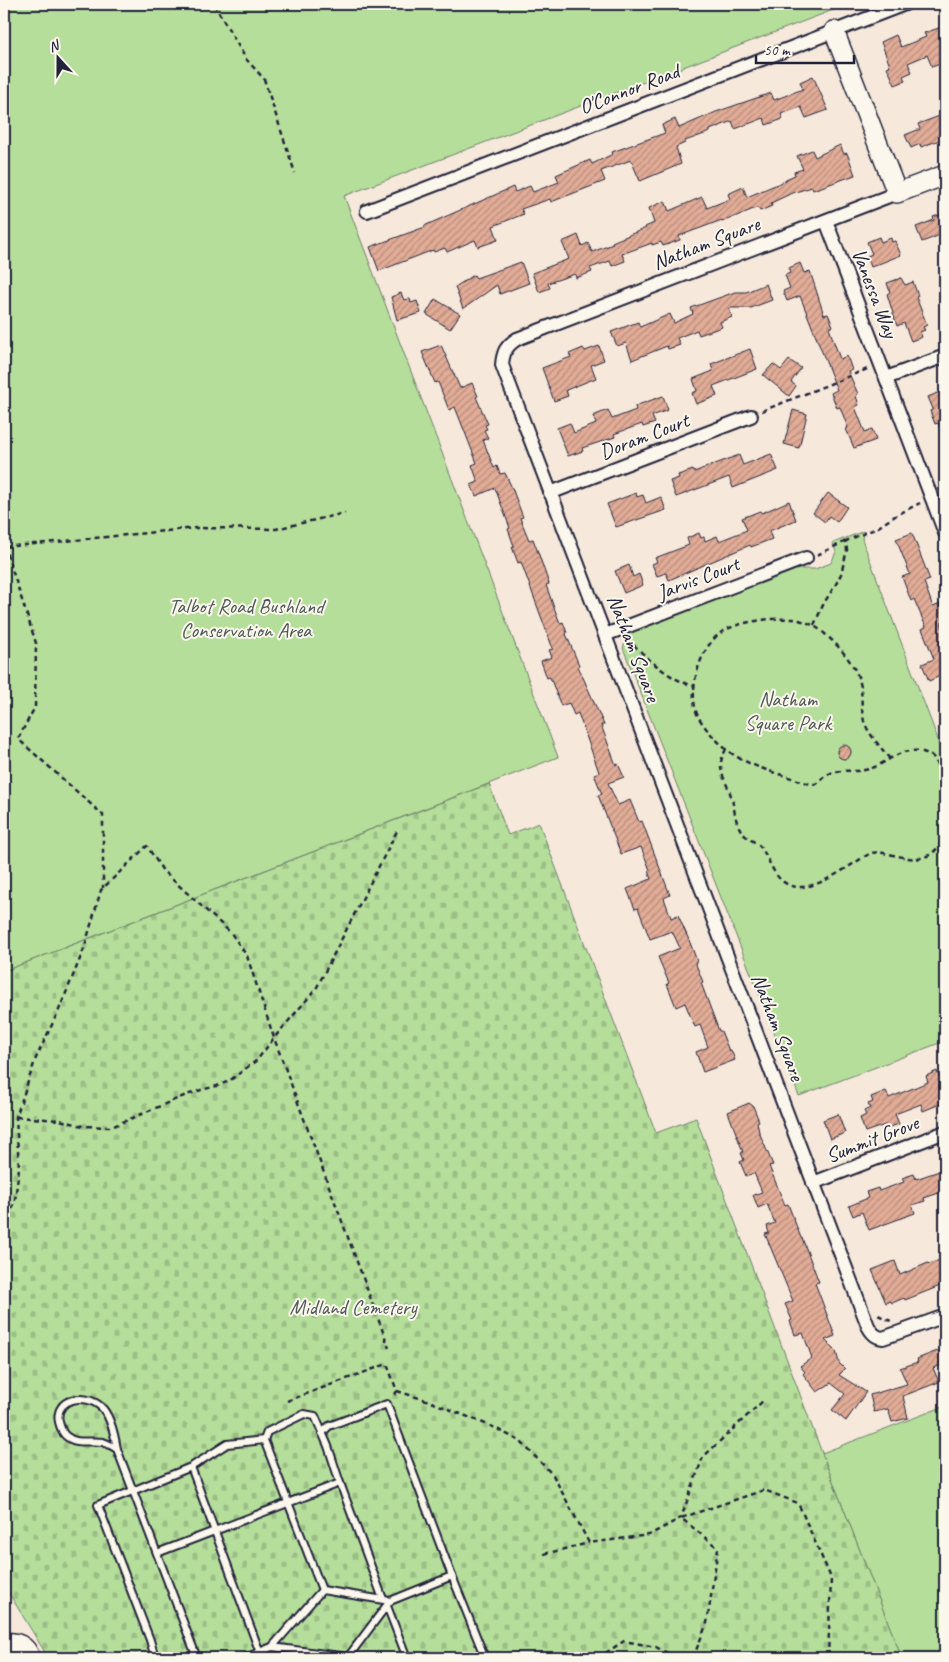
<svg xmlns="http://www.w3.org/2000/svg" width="949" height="1662" font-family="Caveat,sans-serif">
  <defs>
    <pattern id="cemetery-stones" width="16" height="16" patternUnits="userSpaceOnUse" patternTransform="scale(1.25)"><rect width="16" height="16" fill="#b5de9b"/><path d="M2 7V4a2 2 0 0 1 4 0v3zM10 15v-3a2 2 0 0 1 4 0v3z" fill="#9bbe86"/></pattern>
    <pattern id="building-hatch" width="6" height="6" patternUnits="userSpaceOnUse" patternTransform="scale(1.25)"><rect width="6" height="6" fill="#e2ac97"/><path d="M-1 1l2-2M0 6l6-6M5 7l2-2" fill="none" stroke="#b78c7c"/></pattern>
  </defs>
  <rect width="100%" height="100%" fill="#f6e8db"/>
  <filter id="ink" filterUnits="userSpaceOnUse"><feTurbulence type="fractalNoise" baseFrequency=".02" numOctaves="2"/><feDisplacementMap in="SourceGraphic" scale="10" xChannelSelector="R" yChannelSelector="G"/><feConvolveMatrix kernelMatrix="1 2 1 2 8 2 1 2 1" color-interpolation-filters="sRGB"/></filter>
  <g filter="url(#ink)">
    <!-- cemetery -->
    <polygon fill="url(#cemetery-stones)" stroke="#6c806b" points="489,784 508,835 539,823 656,1133 696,1118 822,1453 902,1658 46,1658 46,1654 7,1590 4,1583 4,971"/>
    <!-- park -->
    <g fill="#b5de9b" stroke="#6c806b">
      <polygon points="4,4 849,4 344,196 558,757 4,971"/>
      <polygon points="864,531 862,539 945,758 945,1041 799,1096 623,648 629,631 788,569 815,569 831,563 836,552 833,543"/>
      <polygon points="945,1406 945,1658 902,1658 822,1453"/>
    </g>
    <!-- building -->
    <g fill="url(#building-hatch)" stroke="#22223b">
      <polygon points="945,26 945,62 932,67 927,55 908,63 912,72 903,76 905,81 895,85 887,67 890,66 881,42 896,35 901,47 926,37 924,33"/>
      <polygon points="813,76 828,110 806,118 801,107 781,114 783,119 766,125 764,118 735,129 732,121 710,130 710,132 685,141 685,143 676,147 681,164 640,181 631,160 601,171 605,181 551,202 550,199 521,209 524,214 493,226 498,240 478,247 475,240 447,252 445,248 434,252 433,250 379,271 370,247 425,227 424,226 513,187 515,192 530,186 533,192 559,182 556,175 590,160 592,164 613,154 612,152 665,133 662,125 675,119 679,128 716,112 771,93 774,100 803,89 800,82"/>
      <polygon points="945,114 945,138 921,147 920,144 911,148 905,135 920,129 918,124"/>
      <polygon points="840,145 844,154 847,153 855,175 813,190 812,187 792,193 771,203 772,206 760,211 758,208 756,208 722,222 722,220 679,236 680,240 663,246 661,242 652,245 652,243 622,254 625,261 612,266 610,261 590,268 592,272 576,278 575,274 548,283 550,288 539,292 532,273 569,259 562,242 578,235 582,246 588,243 592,252 613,244 612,242 646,228 645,227 654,223 649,208 665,201 669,211 702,197 707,208 730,199 728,194 743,187 747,197 787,180 786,179 795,175 794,172 803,169 797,156 812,150 815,157"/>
      <polygon points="945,213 945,246 940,235 922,242 916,227 934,220 933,217"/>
      <polygon points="879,237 881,242 891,238 892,242 895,241 901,255 871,267 867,256 872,254 867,242"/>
      <polygon points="521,262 529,283 500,294 497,285 463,309 455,287 474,275 476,278"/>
      <polygon points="800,263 804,273 810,271 824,315 828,314 833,326 829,328 840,359 847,356 852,370 848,371 858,394 856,396 859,405 855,407 865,432 872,429 876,440 854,448 846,429 848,428 840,407 837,408 831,393 837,390 800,296 787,301 783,291 790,288 785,275 790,273 789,268"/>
      <polygon points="901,278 905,285 913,282 918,296 916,297 927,325 923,327 925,330 920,332 922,337 911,341 904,323 897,326 887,294 890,292 887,283"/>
      <polygon points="766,284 772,300 751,308 729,308 732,317 720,322 722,327 699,335 697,330 677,338 680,345 668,349 667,346 632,360 626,343 617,346 611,332 638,322 640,327 670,314 674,323 693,314 691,308 735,292 746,292"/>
      <polygon points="401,293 404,300 410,299 411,303 417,301 421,313 397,320 391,297"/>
      <polygon points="435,299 460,314 450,329 426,314"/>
      <polygon points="441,345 460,388 472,383 478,396 476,397 488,424 485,425 487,429 484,430 488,438 483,440 494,468 497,466 500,474 505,473 512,488 523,517 520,518 529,540 533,539 539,555 549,584 546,585 553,605 560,623 563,622 567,633 566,634 579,665 578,666 604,725 601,725 616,765 618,764 624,777 608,783 618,805 630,800 639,822 642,821 670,895 664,898 671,918 678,915 689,940 697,961 695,962 703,982 701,983 719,1031 721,1031 729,1051 731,1050 735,1060 703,1072 696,1052 708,1047 700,1025 695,1027 685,1003 676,1007 667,984 669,983 658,957 680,948 672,931 650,939 638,908 635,909 627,889 651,879 648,871 650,870 641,847 621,854 598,795 602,794 594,774 599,772 578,713 574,715 569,703 561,706 550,677 547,678 541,661 552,657 549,650 553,649 521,562 518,563 512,547 514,546 508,529 510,528 495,488 476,496 471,485 478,482 472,465 477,463 455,407 449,410 438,382 435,383 422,352"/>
      <polygon points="599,346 604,360 591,365 596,378 566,390 568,396 554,401 542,368 571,357 569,354 583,348 585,351"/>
      <polygon points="750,349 757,369 713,386 717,396 696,404 692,393 697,391 693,379 713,371 711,364"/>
      <polygon points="789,360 801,368 791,382 796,386 789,396 763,375 773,364 781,370"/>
      <polygon points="942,391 945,399 944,440 938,423 935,424 930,411 933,409 928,397"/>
      <polygon points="663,396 668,410 652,416 655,423 643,427 642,424 614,434 615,437 582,448 583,451 568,456 557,428 570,423 574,433 596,424 593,416 608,410 612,419 636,410 635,406"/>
      <polygon points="793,410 807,414 799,448 784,444"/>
      <polygon points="771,454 778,470 733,488 729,477 676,497 670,481 679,478 678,475 693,470 694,472 739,455 743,465"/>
      <polygon points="636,493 637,497 643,495 646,503 661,497 666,510 616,527 607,504"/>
      <polygon points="828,493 847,507 837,522 829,516 825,522 813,513"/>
      <polygon points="789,501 796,520 769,531 772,539 751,547 750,545 669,580 666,573 657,576 652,564 657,562 655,558 689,545 687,538 699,533 701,538 704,537 705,541 717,536 719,541 747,530 742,518 760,511 762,513"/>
      <polygon points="912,533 930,580 924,582 933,607 940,604 945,617 945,622 941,623 945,633 945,674 929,681 922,664 934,659 922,629 926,627 914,599 911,601 902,577 910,574 896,539"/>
      <polygon points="629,565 633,577 639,574 643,585 624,593 615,571"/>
      <circle cx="844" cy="752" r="7"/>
      <polygon points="937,1071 939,1077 945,1074 945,1102 923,1111 921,1104 895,1114 899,1124 887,1128 885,1125 865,1132 860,1118 866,1115 864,1111 870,1108 868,1104 873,1102 871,1097 886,1091 889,1098 928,1082 926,1076"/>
      <polygon points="749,1103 753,1106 759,1121 757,1122 759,1132 773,1165 769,1166 785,1205 788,1204 801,1238 802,1238 819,1282 815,1283 835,1336 825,1340 836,1351 839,1363 845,1369 839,1375 866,1392 846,1421 832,1410 845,1394 831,1383 817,1392 803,1374 805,1372 800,1366 812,1358 803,1333 795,1335 790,1321 792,1320 785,1304 793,1301 765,1234 769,1233 767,1226 775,1223 767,1204 758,1208 753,1195 762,1192 754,1173 746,1176 740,1162 744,1160 741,1153 743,1152 728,1112"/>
      <polygon points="838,1114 845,1133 830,1139 823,1120"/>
      <polygon points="945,1169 945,1191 924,1198 925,1201 912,1205 915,1213 869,1230 862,1212 853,1216 849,1206 868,1198 866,1192 878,1188 879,1191 904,1182 902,1178 914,1174 916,1179"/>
      <polygon points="940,1260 945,1274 945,1284 905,1300 904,1298 892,1303 891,1301 886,1303 872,1270 895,1261 900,1275 928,1263 929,1264"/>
      <polygon points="945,1348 945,1364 933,1368 939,1382 903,1396 908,1418 892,1422 888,1409 874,1412 870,1395 907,1384 900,1368 918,1362 917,1359"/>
    </g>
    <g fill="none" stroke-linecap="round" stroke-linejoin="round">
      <defs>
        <g id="lane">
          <polyline points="322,1433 329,1426 387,1404 452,1576 390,1601"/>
          <polyline points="264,1440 267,1432 304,1414 315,1416 328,1446 340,1483"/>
          <path d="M117,1449C113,1446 108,1444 103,1442C91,1440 76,1445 66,1436C62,1433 60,1426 59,1422C54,1398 85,1393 100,1406C110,1414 115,1437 117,1449L197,1658"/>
          <polyline points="191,1467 262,1658"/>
          <polyline points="157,1553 340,1483 383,1599"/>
          <polyline points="452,1576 485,1658"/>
          <polyline points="387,1606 407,1658"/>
          <polyline points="155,1658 150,1640 98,1505 191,1467 227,1444 264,1440 322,1590"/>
          <polyline points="245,1658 272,1647 322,1590 390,1601 348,1657 272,1647"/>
        </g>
        <g id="street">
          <path d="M897,193L517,339C506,346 503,352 502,365L868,1326C872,1333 875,1337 883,1338L945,1316"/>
          <polyline points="367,211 905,4"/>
          <polyline points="826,221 945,533"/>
          <polyline points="886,378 945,356"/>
          <polyline points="550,493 751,416"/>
          <polyline points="605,635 806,558"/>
          <polyline points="813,1183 945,1132"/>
        </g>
        <g id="secondary">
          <polyline points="834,31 897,193 945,175"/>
          <path d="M4,1644C15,1640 27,1646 30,1658"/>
        </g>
      </defs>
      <!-- lane casing -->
      <use href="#lane" stroke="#22223b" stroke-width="10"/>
      <!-- street casing -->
      <use href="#street" stroke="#22223b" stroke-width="16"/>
      <!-- secondary casing -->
      <use href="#secondary" stroke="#22223b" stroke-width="22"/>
      <!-- path -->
      <g stroke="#22223b" stroke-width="2.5" stroke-dasharray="5 4" stroke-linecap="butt">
        <polyline points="214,4 246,59 264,79 295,173"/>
        <polyline points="762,411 870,368"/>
        <polyline points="4,545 36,643 35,707 18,739 103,815 103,888"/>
        <polyline points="5,547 196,528 276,529 345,513"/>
        <polyline points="817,555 846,541"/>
        <polyline points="814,625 824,603 836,584 841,574 847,550 846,541 877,528 895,516 920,503"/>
        <path d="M627,639C647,657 668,680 695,686"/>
        <path d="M726,749C724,754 721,758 721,763C720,775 728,785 731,796C735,808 734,821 742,832C747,840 757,841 762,849C771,862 774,881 792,886C816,893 850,864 871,853C890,850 908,864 927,856C935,853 942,843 944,836C948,821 943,768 933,757C929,754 924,752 919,751C898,748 887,764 869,769C847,775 836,763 816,784H810C782,774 749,768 726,749C716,740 703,727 697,714C688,691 699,650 719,634C735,621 779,616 799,620C810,623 817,627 825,634C840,647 857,666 861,687C862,698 861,710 864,721C868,734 881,747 889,758"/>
        <polyline points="16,1117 60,1120 83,1126 111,1127 184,1096 201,1090 217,1086 229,1081 257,1060 274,1038 316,989 397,831"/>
        <polyline points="4,1235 15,1200 19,1168 16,1117 36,1058 59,1010 84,949 101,890 147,846 163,871 231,933 247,956 274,1038 389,1348"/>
        <polyline points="878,1315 891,1321"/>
        <polyline points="397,1391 429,1401 493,1427 520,1441 553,1475 589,1543 649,1535 681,1518 703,1457 764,1400"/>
        <polyline points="287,1401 387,1364 397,1391 393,1398"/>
        <polyline points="544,1554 589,1543"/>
        <polyline points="598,1658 624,1641 656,1647 677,1658"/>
        <polyline points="693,1658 707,1623 718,1548 681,1518 764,1490 798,1503 831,1578 828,1658"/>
      </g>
      <!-- lane -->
      <use href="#lane" stroke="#fbf7ec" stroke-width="6"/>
      <!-- street -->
      <use href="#street" stroke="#fbf7ec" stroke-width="12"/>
      <!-- secondary -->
      <use href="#secondary" stroke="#fbf7ec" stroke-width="19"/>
    </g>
  </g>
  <g text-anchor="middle" stroke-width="4" stroke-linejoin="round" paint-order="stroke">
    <!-- street labels -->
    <g font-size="21" fill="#22223b" stroke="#fbf7ec">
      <text transform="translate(629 89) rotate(-21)" y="7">O'Connor Road</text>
      <text transform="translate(706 243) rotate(-21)" y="7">Natham Square</text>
      <text transform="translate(875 293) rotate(69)" y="7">Vanessa Way</text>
      <text transform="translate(644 436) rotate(-21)" y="7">Doram Court</text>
      <text transform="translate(698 578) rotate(-21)" y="7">Jarvis Court</text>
      <text transform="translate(634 648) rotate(69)" y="7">Natham Square</text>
      <text transform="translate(778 1027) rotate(69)" y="7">Natham Square</text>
      <text transform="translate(872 1139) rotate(-21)" y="7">Summit Grove</text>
    </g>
    <!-- park labels -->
    <g font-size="21" fill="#4e5a58" stroke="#fbf7ec">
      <text x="246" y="613">Talbot Road Bushland<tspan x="246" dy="24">Conservation Area</tspan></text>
      <text x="788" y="706">Natham<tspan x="788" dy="24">Square Park</tspan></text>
      <text x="353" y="1314">Midland Cemetery</text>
    </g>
  </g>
  <!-- margin -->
  <rect width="949" height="1662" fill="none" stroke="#fbf7ec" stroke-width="20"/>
  <rect x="10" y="10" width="929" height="1642" fill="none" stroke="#22223b" stroke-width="2" filter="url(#ink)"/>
  <!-- north arrow -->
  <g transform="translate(58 58) rotate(339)" stroke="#fbf7ec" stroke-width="4" paint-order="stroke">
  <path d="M0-4L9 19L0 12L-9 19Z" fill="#22223b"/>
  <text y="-8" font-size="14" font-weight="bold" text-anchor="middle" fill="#22223b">N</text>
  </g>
  <!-- scale -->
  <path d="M756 55v8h98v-8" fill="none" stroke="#22223b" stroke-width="2.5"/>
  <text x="764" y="55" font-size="15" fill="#22223b" stroke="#fbf7ec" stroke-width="4" paint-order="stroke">50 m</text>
</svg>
